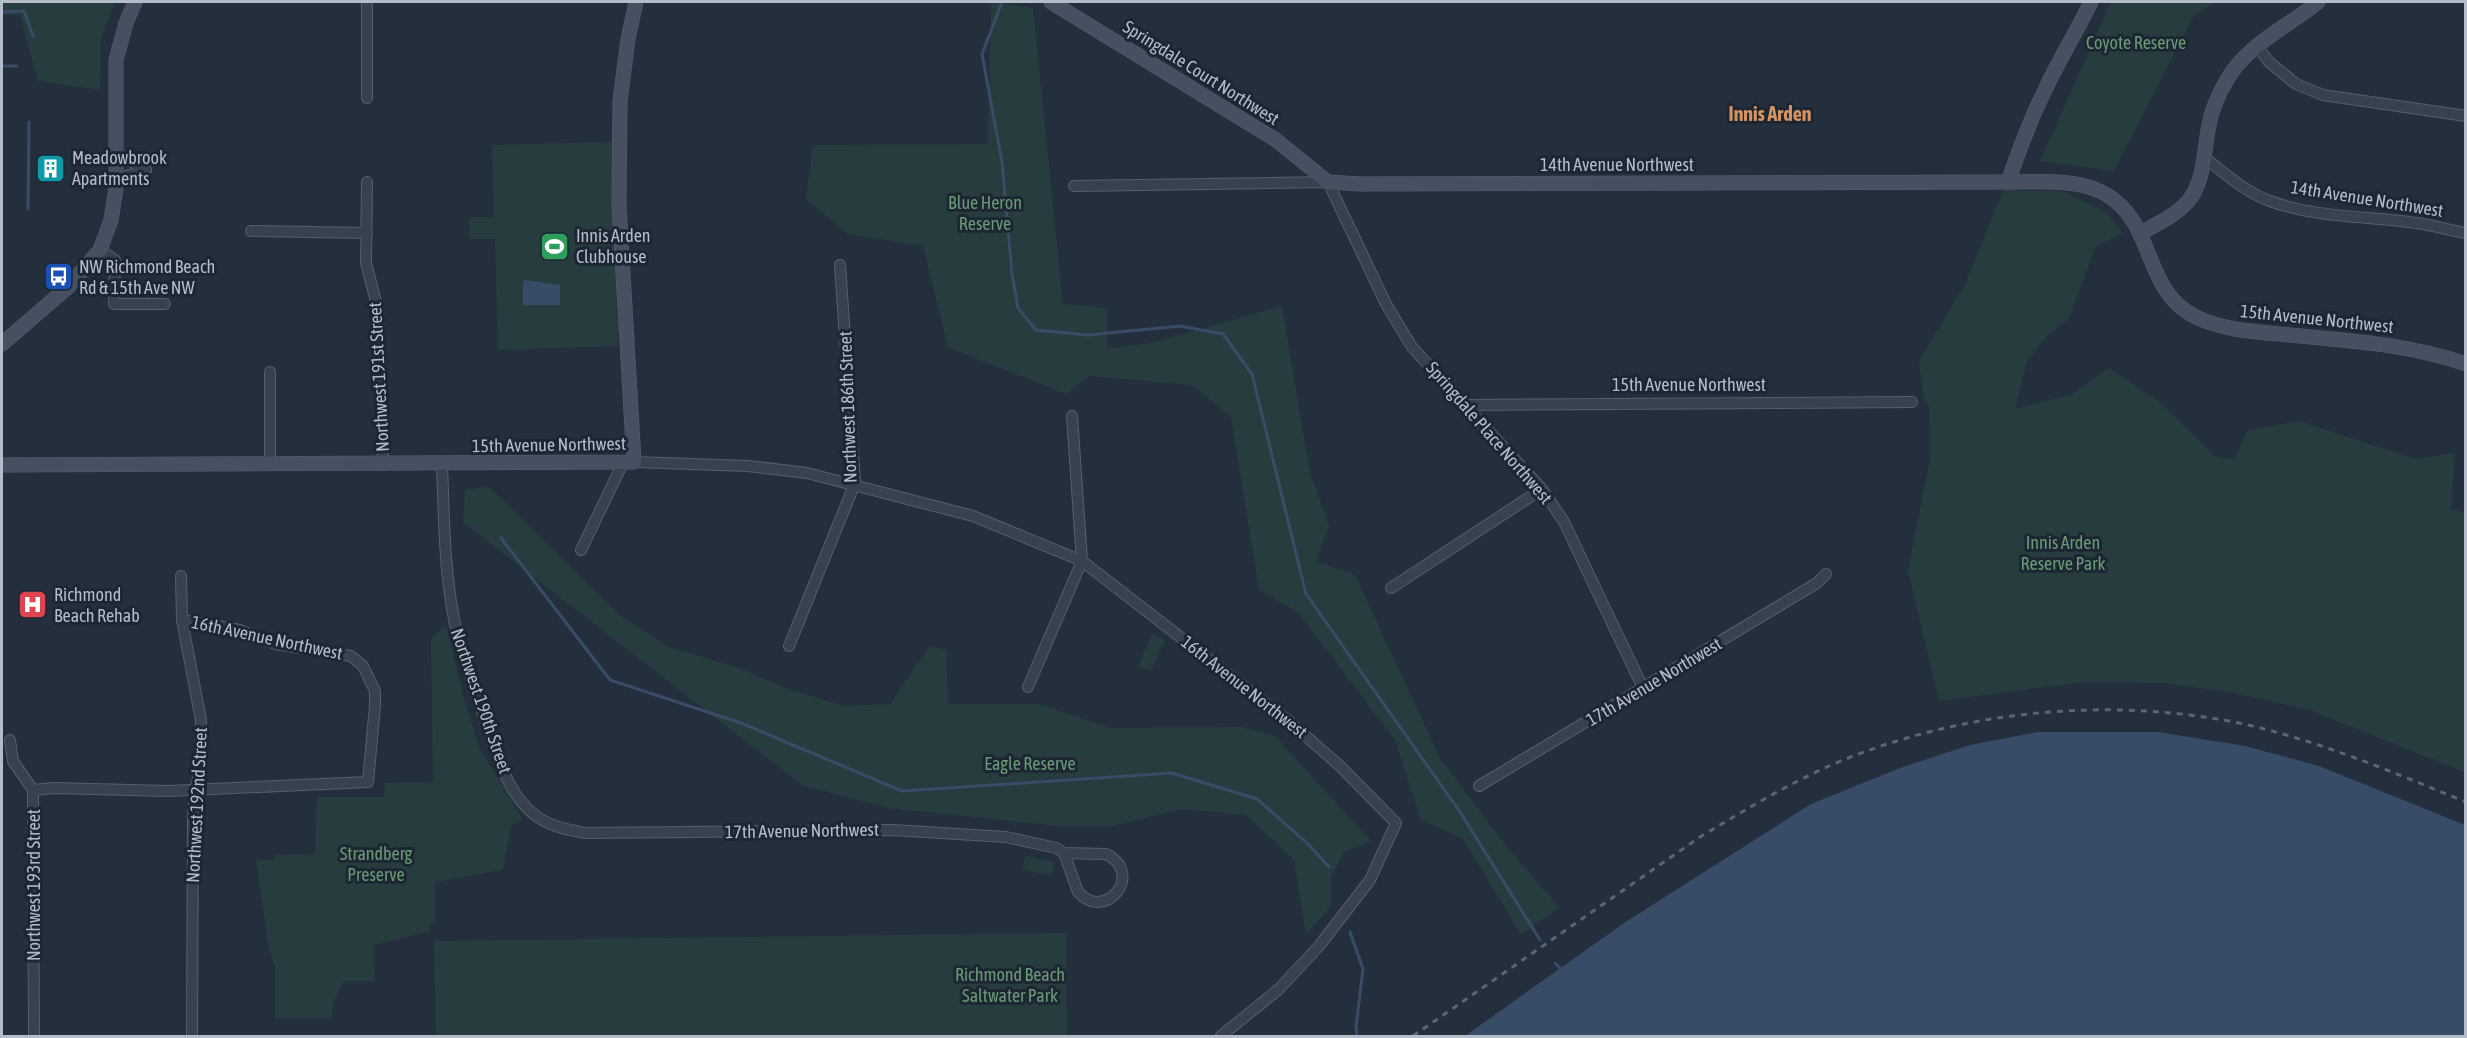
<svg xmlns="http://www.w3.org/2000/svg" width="2467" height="1038" font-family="'Asap Condensed',sans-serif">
  <rect width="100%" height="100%" fill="#242f3e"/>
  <!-- green -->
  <g fill="#263c3f">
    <polygon points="2,2 115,2 101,38 100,90 38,81 20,15 2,15"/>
    <polygon points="991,2 1033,8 1063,304 1107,308 1107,349 1156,342 1282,306 1310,472 1329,526 1316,561 1355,575 1440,758 1506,846 1560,908 1521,934 1463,839 1421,820 1395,740 1298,612 1259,590 1231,417 1192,385 1089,376 1066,394 948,347 923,246 848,234 806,199 813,145 988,144"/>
    <polygon points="2111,2 2216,2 2194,15 2114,171 2040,161"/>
    <polygon points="612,142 618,346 498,350 495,239 470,239 469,217 494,217 492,145"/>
    <polygon points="2003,190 2062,191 2105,211 2123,233 2096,246 2069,318 2046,337 2027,361 2015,409 2071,395 2109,368 2161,403 2215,456 2233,460 2247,431 2299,421 2415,459 2455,453 2451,509 2466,513 2465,772 2307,709 2228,692 2165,683 2084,682 1939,701 1908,571 1930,458 1929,407 1924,398 1919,361 1965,284"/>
    <polygon points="489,487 621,616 669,647 733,666 794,691 844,706 890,704 929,647 946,649 948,704 1039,704 1110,728 1241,727 1275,736 1371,841 1343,853 1331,877 1331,906 1306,935 1294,860 1246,815 1181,809 1113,826 1058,826 888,808 802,785 463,522 465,490"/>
    <polygon points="446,624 462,691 479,747 523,820 511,826 503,870 435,882 435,924 430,924 430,931 374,945 375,981 344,981 332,1006 332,1018 275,1018 275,966 269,949 256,859 274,860 274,855 315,854 317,797 384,797 385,783 433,782 431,639"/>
    <polygon points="1152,634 1165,640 1151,671 1138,666"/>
    <polygon points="1025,856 1054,862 1052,875 1022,870"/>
    <polygon points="1066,933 1067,1036 436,1036 434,941"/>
  </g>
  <!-- water -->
  <g fill="#394c67">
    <polygon points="525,280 560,285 560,305 523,305 523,282"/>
    <polygon points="2038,732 2158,732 2245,746 2319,766 2465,825 2465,1036 1465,1036 1624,923 1811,804 1900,768 1970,745"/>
  </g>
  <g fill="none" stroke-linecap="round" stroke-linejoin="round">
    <!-- stream -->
    <g stroke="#394c67" stroke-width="3">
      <polyline points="1002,2 982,54 1002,162 1012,274 1018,308 1036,330 1088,335 1180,326 1223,334 1252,374 1306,594 1460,812 1540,940"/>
      <polyline points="2,12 24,11 33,36"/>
      <polyline points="2,66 17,66"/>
      <polyline points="28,209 29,122"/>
      <polyline points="501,538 610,680 741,723 902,791 1172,773 1257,799 1308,844 1329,867"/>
      <polyline points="1350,932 1363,969 1356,1027 1357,1036"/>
      <polyline points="1555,963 1560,968"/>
    </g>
    <defs>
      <g id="street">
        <polyline points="2257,46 2269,62 2296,84 2323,95 2466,116"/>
        <polyline points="367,98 367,2"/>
        <polyline points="116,153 146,170"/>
        <path d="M2204,157C2224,173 2245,192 2270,201C2316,218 2368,216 2416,223C2432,225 2449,230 2466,233"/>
        <polyline points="116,179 146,170"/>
        <polyline points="367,182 366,263 378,309 383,465"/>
        <polyline points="1074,186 1328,182 1386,304 1412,347 1542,489 1564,522 1643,688"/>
        <polyline points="251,231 367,233"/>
        <polyline points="100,250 115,260 114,304 165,304"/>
        <polyline points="270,372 270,465"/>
        <polyline points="1466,405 1912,402"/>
        <polyline points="634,462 748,466 807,473 973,516 1082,561 1290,722 1342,768 1396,823 1370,880 1319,946 1279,989 1221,1036"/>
        <path d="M442,464C444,516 444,568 454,619C461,656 476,692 488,728C499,760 509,798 539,818C552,827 570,830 586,833L893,830L1006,837L1056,848L1064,853L1106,854C1145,873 1106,923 1078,892L1064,853"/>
        <polyline points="581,550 623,463"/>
        <polyline points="181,576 182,620 201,720 200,771 195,790 193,818 192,1036"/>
        <polyline points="1391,588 1542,489"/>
        <polyline points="789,646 855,483 840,265"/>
        <polyline points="1028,687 1082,561 1072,416"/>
        <polyline points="10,740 13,761 33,790 34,1036"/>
        <polyline points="1479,786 1817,583 1826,574"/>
        <polyline points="33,790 54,788 168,791 368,782 375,706 375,691 363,666 351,656 275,644 240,630 182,620"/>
      </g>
      <g id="secondary">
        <path d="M1051,2L1276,140L1328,182L1361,184L2008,182C2032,182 2057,180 2081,185C2161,203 2135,288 2196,317C2225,331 2259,332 2290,335C2350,341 2409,344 2466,364"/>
        <path d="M2008,182C2019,150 2031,118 2046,88C2060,58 2077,31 2091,2"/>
        <path d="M2141,233C2158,223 2181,213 2192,196C2205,175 2204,148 2209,125C2212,108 2219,93 2228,78C2248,44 2289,26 2318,2"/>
        <polyline points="2,344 68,287 100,250 111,220 116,188 116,60 126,23 135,2"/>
        <polyline points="2,465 634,462 619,205 620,101 628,39 636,2"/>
      </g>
    </defs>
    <!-- street casing -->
    <use href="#street" stroke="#565f6c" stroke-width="12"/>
    <!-- secondary casing -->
    <use href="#secondary" stroke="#565f6c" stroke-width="15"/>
    <!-- street -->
    <use href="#street" stroke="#38414e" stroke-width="10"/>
    <!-- secondary -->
    <use href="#secondary" stroke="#465061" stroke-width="14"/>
    <!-- rail -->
    <path stroke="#5a6575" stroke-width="3" stroke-dasharray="6 6" stroke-linecap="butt" d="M1413,1036L1700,837C1748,808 1796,779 1848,758C1971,710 2109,697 2239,723C2318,740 2392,772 2466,802"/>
  </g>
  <!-- icons -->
  <defs>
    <symbol id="building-square" viewBox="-11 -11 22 22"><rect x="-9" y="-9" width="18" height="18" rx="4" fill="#0f9aa8" stroke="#1d2633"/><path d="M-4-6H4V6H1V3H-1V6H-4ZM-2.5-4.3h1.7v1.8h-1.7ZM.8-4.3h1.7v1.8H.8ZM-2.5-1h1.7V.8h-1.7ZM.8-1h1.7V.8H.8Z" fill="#fff"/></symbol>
    <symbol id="stadium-square" viewBox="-11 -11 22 22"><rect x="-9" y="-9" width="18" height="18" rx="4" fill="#2e9e5b" stroke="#1d2633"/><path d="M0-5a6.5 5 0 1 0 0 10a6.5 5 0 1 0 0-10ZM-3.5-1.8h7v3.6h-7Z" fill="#fff"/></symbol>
    <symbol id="bus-square" viewBox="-11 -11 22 22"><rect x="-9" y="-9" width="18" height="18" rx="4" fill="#1a4fb4" stroke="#1d2633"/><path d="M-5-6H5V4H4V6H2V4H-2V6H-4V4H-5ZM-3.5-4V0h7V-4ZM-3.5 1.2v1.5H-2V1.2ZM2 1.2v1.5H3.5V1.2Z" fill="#fff"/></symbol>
    <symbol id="hospital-square" viewBox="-11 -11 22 22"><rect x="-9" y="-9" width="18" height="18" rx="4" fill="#e0444e" stroke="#1d2633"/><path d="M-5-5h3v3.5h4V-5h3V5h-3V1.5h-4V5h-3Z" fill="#fff"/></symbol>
  </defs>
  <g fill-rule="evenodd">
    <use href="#building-square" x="34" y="152" width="33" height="33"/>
    <use href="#stadium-square" x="538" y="230" width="33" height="33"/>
    <use href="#bus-square" x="42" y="260" width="33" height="33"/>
    <use href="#hospital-square" x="16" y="588" width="33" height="33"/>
  </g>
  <g text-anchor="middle" stroke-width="6" stroke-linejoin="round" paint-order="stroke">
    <!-- park labels -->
    <g font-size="18" fill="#6b9a76" stroke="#1d2633">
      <text x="2136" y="49">Coyote Reserve</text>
      <text x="985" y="209">Blue Heron<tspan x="985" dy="21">Reserve</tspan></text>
      <text x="2063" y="549">Innis Arden<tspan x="2063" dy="21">Reserve Park</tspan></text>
      <text x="1030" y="770">Eagle Reserve</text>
      <text x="376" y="860">Strandberg<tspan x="376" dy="21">Preserve</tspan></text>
      <text x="1010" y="981">Richmond Beach<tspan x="1010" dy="21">Saltwater Park</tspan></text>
    </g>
    <!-- street labels -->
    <g font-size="18" fill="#b4bcc9" stroke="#1d2633">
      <text transform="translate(1201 73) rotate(32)" y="6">Springdale Court Northwest</text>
      <text x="1617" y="171">14th Avenue Northwest</text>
      <text transform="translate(2367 199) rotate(9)" y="6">14th Avenue Northwest</text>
      <text transform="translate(2317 319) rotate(6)" y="6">15th Avenue Northwest</text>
      <text transform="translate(379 377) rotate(-93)" y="6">Northwest 191st Street</text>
      <text x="1689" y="391">15th Avenue Northwest</text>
      <text transform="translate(848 407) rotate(-92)" y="6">Northwest 186th Street</text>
      <text transform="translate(1489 433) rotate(49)" y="6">Springdale Place Northwest</text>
      <text transform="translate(549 445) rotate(-1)" y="6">15th Avenue Northwest</text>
      <text transform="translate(267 638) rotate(12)" y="6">16th Avenue Northwest</text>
      <text transform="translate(1654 682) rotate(-31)" y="6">17th Avenue Northwest</text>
      <text transform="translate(1244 687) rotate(38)" y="6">16th Avenue Northwest</text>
      <text transform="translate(481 701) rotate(71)" y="6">Northwest 190th Street</text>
      <text transform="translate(197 805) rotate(-87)" y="6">Northwest 192nd Street</text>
      <text transform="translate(802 831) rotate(-1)" y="6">17th Avenue Northwest</text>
      <text transform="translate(34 885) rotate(-90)" y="6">Northwest 193rd Street</text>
    </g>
    <!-- poi labels -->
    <g font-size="18" fill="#b4bcc9" stroke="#1d2633" text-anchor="start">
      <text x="72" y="164">Meadowbrook<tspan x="72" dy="21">Apartments</tspan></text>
      <text x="576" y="242">Innis Arden<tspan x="576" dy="21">Clubhouse</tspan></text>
      <text x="79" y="273">NW Richmond Beach<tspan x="79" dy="21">Rd &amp; 15th Ave NW</tspan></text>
      <text x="54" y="601">Richmond<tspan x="54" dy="21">Beach Rehab</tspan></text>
    </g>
    <!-- neighbourhood labels -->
    <g font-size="20" font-weight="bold" fill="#d59563" stroke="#1d2633">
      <text x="1770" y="121">Innis Arden</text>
    </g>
  </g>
  <!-- border -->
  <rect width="2467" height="1038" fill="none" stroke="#b4bcc9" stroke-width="6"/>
</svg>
